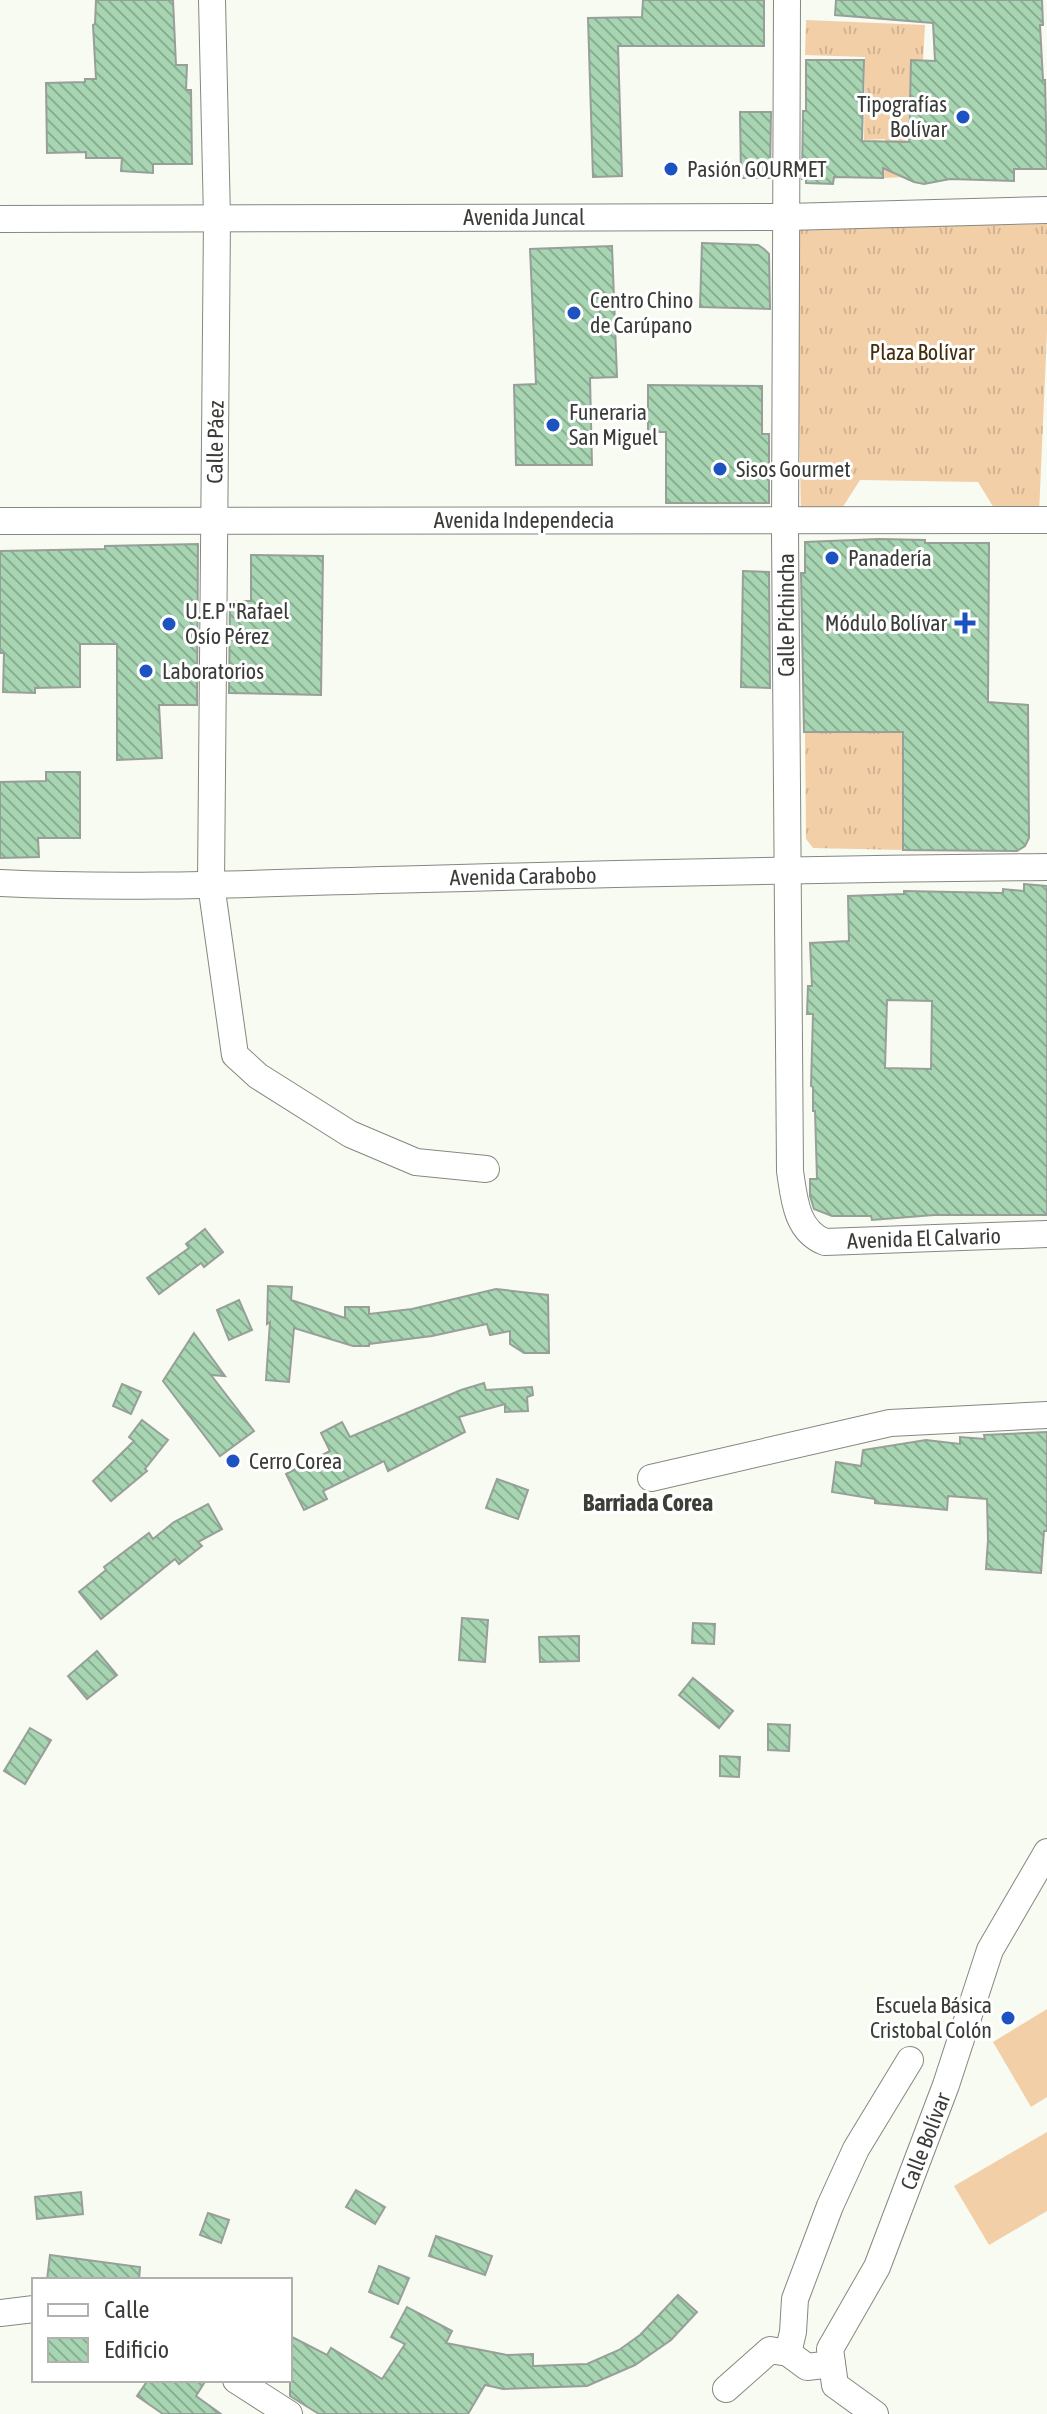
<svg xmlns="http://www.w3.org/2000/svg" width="1047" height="2414" font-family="'Asap Condensed',sans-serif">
  <defs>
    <pattern id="grass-tufts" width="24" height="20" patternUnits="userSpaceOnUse" patternTransform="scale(2)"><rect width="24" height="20" fill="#f3cfa8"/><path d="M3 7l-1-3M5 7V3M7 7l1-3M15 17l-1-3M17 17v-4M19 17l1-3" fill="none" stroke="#d1b391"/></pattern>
    <pattern id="building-back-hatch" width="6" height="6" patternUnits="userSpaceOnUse" patternTransform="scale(2)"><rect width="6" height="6" fill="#a7d5b2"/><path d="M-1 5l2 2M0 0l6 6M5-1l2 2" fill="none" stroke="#89ae92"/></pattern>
  </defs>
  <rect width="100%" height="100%" fill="#f7fbf2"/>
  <!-- grass -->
  <g fill="url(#grass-tufts)">
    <polygon points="806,20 925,25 923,61 911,61 905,177 884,178 885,139 864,140 865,57 805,55"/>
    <polygon points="1047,224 1047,332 1039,514 997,513 978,482 860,480 839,513 801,513 795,228"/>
    <polygon points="805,732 903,732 903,850 813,848 806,839"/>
  </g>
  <!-- garden -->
  <g fill="#f3cfa8">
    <polygon points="1047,2009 1047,2097 1031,2107 993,2042"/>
    <polygon points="1047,2132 1047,2211 989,2245 954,2186"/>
  </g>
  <!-- building -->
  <g fill="url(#building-back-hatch)" stroke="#989f99" stroke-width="2" fill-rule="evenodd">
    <polygon points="96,0 173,0 176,65 187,65 186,90 191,90 192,164 153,164 153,173 121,171 122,158 86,158 86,152 47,153 46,83 85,82 85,79 96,79 93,25 95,24"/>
    <polygon points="643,0 764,0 764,46 618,46 622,176 593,177 588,18 642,17"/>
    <polygon points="836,0 1042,0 1043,25 1040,25 1043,80 1045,80 1047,169 1014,169 1014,181 950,179 924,184 914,182 883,168 883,178 834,177 833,184 806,183 806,179 802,179 803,111 806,111 806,60 864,60 862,141 909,142 911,60 935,61 933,23 835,15"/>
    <polygon points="740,112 771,112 770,178 741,178"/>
    <polygon points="702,243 758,245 764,249 769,254 770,309 700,307"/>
    <polygon points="612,246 617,377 590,378 592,465 516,465 514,385 536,384 530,249"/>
    <polygon points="648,385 762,386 762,434 769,434 769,503 666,503 666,432 648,432"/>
    <polygon points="879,539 925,540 925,543 989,543 988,702 1028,705 1029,838 1025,846 1017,851 903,850 903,732 804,732 801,573 805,573 805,542"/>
    <polygon points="198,544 197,705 159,705 162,758 117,760 117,644 80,644 80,687 35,688 35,693 3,692 4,653 0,653 0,551 105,549 105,546"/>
    <polygon points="251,555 323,556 321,695 229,693 230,601 251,601"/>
    <polygon points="743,571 769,572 770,688 741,687"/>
    <polygon points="46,772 80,772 80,838 38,838 39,857 0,858 0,782 46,781"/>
    <path d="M1024,884L1047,886V1215H934L872,1220L871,1216H832L814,1209L810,1196V1179H817L815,1111H813V1087L811,1086L813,1014H807L808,986H812L810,943L849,941L848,896L904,894V891L1003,893V889L1024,891ZM887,1000L932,1001L931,1069L885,1068Z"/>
    <polygon points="205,1229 223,1252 204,1267 201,1263 159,1294 147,1278 189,1248 186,1244"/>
    <polygon points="268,1286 292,1287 291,1300 345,1318 345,1307 369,1307 369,1314 412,1309 496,1289 548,1295 549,1353 524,1353 510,1344 510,1331 490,1335 487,1324 432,1336 369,1344 369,1346 353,1346 294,1328 289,1382 266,1380 270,1322 267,1324"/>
    <polygon points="239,1300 252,1330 229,1340 217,1310"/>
    <polygon points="194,1333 225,1376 211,1375 254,1431 220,1456 163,1381"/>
    <polygon points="484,1383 486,1390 532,1387 533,1395 527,1397 528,1411 505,1412 505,1404 459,1417 465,1432 388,1471 384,1461 323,1491 327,1499 304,1510 286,1474 330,1451 321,1433 342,1422 350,1437 461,1390"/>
    <polygon points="122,1384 141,1392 131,1414 113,1406"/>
    <polygon points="142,1420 168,1440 145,1469 147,1471 111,1501 93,1481 134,1441 129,1437"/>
    <polygon points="1047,1432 1047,1531 1044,1531 1041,1573 986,1569 988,1540 987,1499 948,1496 947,1510 875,1503 875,1499 832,1492 836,1462 861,1466 863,1450 926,1440 960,1444 960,1437 985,1439 984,1435"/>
    <polygon points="497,1479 528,1490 518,1519 486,1508"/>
    <polygon points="208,1504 222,1529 198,1542 202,1546 179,1564 175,1559 101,1619 79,1592 106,1570 104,1567 149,1533 153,1539 174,1522"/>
    <polygon points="462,1618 488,1620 485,1662 459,1660"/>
    <polygon points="693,1623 715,1624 714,1644 692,1643"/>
    <polygon points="579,1636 579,1661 540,1662 539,1637"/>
    <polygon points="97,1651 117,1675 87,1699 68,1676"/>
    <polygon points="693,1678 733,1711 719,1728 679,1695"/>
    <polygon points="768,1724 790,1725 789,1751 768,1750"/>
    <polygon points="30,1728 51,1740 25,1784 4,1771"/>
    <polygon points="720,1756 740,1757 739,1777 720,1776"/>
    <polygon points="356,2190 385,2207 375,2224 346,2207"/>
    <polygon points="81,2192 83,2214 37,2219 35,2197"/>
    <polygon points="208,2213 229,2220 221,2243 200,2235"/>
    <polygon points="436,2236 492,2256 485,2275 429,2256"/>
    <polygon points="50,2255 140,2267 139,2280 47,2280"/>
    <polygon points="379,2266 409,2278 398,2304 369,2292"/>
    <polygon points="678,2295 697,2312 671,2340 635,2365 587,2386 503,2389 485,2385 468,2414 319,2414 290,2396 290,2336 327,2355 331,2348 382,2379 405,2344 391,2337 407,2307 452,2331 446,2343 507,2355 533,2354 533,2366 587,2364 619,2350 640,2335"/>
    <polygon points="148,2380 206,2380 196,2396 221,2414 163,2414 137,2396"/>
  </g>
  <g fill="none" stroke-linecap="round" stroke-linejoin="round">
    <defs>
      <g id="street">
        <polyline points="212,0 217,218 211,884 235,1055 258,1076 350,1134 416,1162 486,1169"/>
        <path d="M787,0L785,533L790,1171C794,1198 796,1231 825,1242L1047,1234"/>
        <polyline points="0,219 787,217 1047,210"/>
        <polyline points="0,521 1047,520"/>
        <path d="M0,883C141,890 283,882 424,879C631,873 839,869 1047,867"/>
        <polyline points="651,1478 890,1423 1047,1415"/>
        <polyline points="0,2313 34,2309"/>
        <polyline points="788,2353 793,2332 795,2299 830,2206 856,2149 910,2060"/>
        <polyline points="236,2380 289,2414"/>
        <polyline points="726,2389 770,2350 788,2353 807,2367 832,2364"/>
        <polyline points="875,2414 835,2385 830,2349 877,2267 946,2085 990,1950 1047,1852"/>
      </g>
    </defs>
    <!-- street casing -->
    <use href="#street" stroke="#858880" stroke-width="28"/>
    <!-- street -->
    <use href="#street" stroke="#fff" stroke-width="26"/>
  </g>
  <!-- markers -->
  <g fill="#1c53c0" stroke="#fff" stroke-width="3">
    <circle cx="963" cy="117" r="8"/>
    <circle cx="671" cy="169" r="8"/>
    <circle cx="574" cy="313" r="8"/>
    <circle cx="553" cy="425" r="8"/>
    <circle cx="720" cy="469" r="8"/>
    <circle cx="832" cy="558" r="8"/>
    <path d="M961 611h8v8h8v8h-8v8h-8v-8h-8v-8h8z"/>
    <circle cx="169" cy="624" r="8"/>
    <circle cx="146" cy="671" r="8"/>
    <circle cx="233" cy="1461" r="8"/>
    <circle cx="1008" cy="2018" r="8"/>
  </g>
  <g text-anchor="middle" stroke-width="6" stroke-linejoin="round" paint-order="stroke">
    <!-- poi labels -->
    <g font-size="22" fill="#3a3c38" stroke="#fff" text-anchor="start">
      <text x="947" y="112" text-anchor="end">Tipografías<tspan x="947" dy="25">Bolívar</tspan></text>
      <text x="687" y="177">Pasión GOURMET</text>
      <text x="590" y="308">Centro Chino<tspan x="590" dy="25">de Carúpano</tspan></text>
      <text x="569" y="420">Funeraria<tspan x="569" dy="25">San Miguel</tspan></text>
      <text x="736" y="477">Sisos Gourmet</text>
      <text x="848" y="566">Panadería</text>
      <text x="185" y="619">U.E.P "Rafael<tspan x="185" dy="25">Osío Pérez</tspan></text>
      <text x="947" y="631" text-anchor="end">Módulo Bolívar</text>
      <text x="162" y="679">Laboratorios</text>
      <text x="249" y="1469">Cerro Corea</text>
      <text x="992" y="2013" text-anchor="end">Escuela Básica<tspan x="992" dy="25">Cristobal Colón</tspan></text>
    </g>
    <!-- street labels -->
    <g font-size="22" fill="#3a3c38" stroke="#fff">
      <text x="524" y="225">Avenida Juncal</text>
      <text transform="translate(215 442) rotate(-89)" y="8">Calle Páez</text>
      <text x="524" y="528">Avenida Independecia</text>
      <text transform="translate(786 615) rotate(-90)" y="8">Calle Pichincha</text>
      <text transform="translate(523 876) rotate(-1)" y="8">Avenida Carabobo</text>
      <text transform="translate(924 1238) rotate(-2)" y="8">Avenida El Calvario</text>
      <text transform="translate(925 2141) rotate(-69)" y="8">Calle Bolívar</text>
    </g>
    <!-- park labels -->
    <g font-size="22" fill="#442b0a" stroke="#fff">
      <text x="922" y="360">Plaza Bolívar</text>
    </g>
    <!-- neighbourhood labels -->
    <g font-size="24" font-weight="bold" fill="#3c3e37" stroke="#fff">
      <text x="648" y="1511">Barriada Corea</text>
    </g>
  </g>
  <!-- legend -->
  <rect x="32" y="2278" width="260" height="104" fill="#ffffff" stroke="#b0b1af" stroke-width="2"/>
  <rect x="48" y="2304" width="40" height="12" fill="#ffffff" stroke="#b0b1af" stroke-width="2"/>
  <text x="104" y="2318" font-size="24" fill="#3a3c38">Calle</text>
  <rect x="48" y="2338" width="40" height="24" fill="url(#building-back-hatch)" stroke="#b0b1af" stroke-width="2"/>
  <text x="104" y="2358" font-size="24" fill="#3a3c38">Edificio</text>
</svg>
